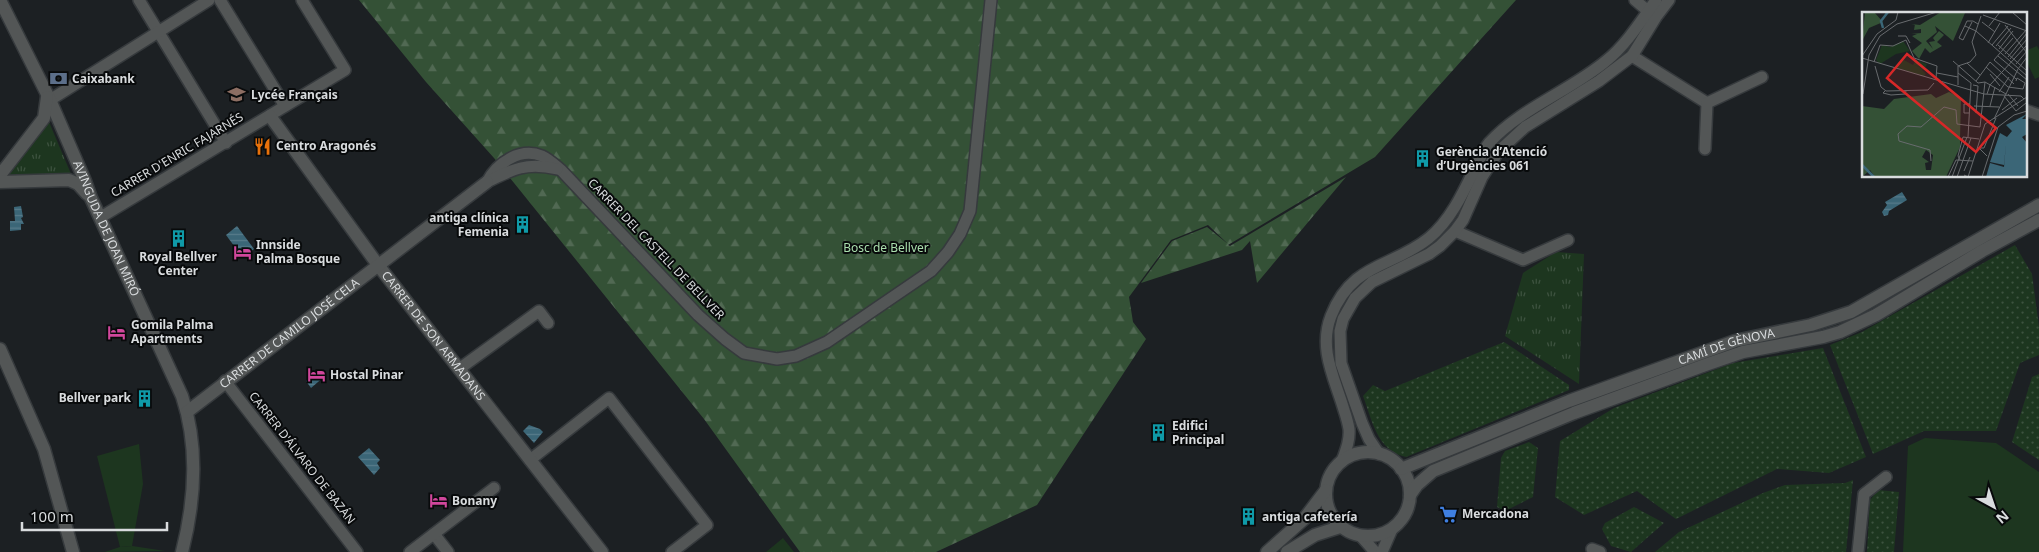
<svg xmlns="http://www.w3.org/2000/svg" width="2039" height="552" font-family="'Noto Sans',sans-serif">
  <defs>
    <pattern id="grass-dots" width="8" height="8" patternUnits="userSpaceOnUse" patternTransform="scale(1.25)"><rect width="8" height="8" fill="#1d361f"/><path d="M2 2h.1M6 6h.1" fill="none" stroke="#3d523f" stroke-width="1.8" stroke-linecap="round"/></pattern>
    <pattern id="forest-firs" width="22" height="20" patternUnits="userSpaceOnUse" patternTransform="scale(1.25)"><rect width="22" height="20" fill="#345136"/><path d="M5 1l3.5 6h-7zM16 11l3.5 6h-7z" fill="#516953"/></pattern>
    <pattern id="park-tufts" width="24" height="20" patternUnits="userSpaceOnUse" patternTransform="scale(1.25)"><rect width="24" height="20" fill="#1d361f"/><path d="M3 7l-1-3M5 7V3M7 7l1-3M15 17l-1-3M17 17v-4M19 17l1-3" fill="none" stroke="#3d523f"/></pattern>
    <pattern id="water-rules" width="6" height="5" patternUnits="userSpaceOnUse" patternTransform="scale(1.25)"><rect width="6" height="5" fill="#3b6677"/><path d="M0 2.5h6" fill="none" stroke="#577b8a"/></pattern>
  </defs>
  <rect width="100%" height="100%" fill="#1c2023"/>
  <!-- grass -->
  <g fill="url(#grass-dots)">
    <polygon points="2015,245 2032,274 2039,327 2039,355 2020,363 1996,431 1924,431 1873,454 1830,345 1862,332"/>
    <path d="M1504,342L1569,385V390L1406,457C1377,451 1372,420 1363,396L1373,385L1385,391Z"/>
    <polygon points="1823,348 1866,457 1829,473 1777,469 1676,519 1637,491 1584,515 1555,497 1560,441 1614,408 1733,363"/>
    <polygon points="2039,374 2039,460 2012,442 2032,377"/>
    <polygon points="1529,442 1538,448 1533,497 1505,511 1497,507 1501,458 1505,451"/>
    <polygon points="1853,480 1846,552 1655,552 1679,532 1763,493 1785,485 1845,483"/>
    <polygon points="1878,490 1899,492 1894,552 1867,552 1870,500"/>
    <polygon points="1634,507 1664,523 1631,552 1611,546 1602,529 1605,523"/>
  </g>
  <!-- forest -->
  <polygon fill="url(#forest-firs)" points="359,0 1516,0 1375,157 1228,245 1230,246 1346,177 1257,283 1250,241 1242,250 1141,283 1172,241 1207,227 1228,244 1208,225 1171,240 1129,297 1133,322 1146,339 1037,505 936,552 800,552 704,419 494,158 426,82"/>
  <!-- park -->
  <g fill="url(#park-tufts)">
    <polygon points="49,122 74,181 0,182"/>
    <polygon points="1556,252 1584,254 1579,384 1505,336 1523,273"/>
    <polygon points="132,546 165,551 105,552 120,547"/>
  </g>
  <!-- garden -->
  <g fill="#1d361f">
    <polygon points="2037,46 2039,50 2039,77 2035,79 2025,58 2025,51"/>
    <polygon points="1925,438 1996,443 2039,472 2039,552 1903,552 1908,446"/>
    <polygon points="139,444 143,484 132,546 120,547 97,456"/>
    <polygon points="783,538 794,552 766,552"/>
  </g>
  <!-- water -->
  <g fill="url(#water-rules)">
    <polygon points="1902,192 1907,200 1889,211 1888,215 1884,216 1882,212 1887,205 1885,202"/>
    <polygon points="21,206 23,217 21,218 24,224 21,224 21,230 10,231 10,221 15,221 14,207"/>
    <polygon points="237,226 254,249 243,258 226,235"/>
    <polygon points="320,370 325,376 311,388 306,381"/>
    <polygon points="529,425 540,429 543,432 534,443 523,431"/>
    <polygon points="369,448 380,460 377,463 380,468 374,475 358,457"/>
  </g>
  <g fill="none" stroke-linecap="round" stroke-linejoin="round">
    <defs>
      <g id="minor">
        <polyline points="139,0 226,143"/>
        <polyline points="220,0 285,106"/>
        <polyline points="1635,0 1648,11 1649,17"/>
        <polyline points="1632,56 1707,103"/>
        <polyline points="50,100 209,0"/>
        <polyline points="2025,110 2039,115"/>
        <polyline points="1705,149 1707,103 1762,77"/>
        <path d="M487,182C497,163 520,147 542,156C549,159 556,166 561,170L698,315L725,339L744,353L777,359L796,356L827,342L931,271L948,252L960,234L970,211L991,0"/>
        <path d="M487,182C513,169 527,162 557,169"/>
        <polyline points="101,217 345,70 302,0"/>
        <polyline points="1455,231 1523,260 1568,240"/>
        <polyline points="459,369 539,311 548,323"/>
        <polyline points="225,381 357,552"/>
        <polyline points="1379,454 1369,439 1362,423 1341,363 1340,331 1343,319 1355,298 1372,282 1429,254 1440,246 1455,231 1463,220 1482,177 1498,152 1525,127 1599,81 1632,56 1656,17 1669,0"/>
        <polyline points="530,460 609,398 707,525 672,552"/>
        <path d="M1342,461C1346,450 1350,440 1349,429C1348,423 1346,416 1344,410C1335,379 1318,349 1331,316C1352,262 1392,268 1429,238C1451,220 1464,191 1476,166C1480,159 1484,149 1489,143C1521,108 1570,91 1606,61C1626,45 1641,21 1656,0"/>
        <polyline points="434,534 448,552"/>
        <polyline points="1360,535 1375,552"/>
        <polyline points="1592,549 1600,552"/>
        <polyline points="410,552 494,488"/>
        <polyline points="1382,552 1392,529"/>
        <polyline points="1858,552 1864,494 1886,477"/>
      </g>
      <g id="tertiary">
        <path id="s1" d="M0,0L50,100L85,181L91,198L182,396C199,447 195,501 182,552"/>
        <path id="s2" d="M270,116L378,265L602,552"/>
        <polyline points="0,175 44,118 47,97"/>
        <polyline points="0,182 69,180 78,184 87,194"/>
        <polyline points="0,349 44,449 73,552"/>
        <path id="s3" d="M187,412L487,182"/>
        <circle cx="1368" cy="494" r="42"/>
        <path id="s4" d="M1401,469L1569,401L1735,341L1811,325L1851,312L2039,205"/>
        <polyline points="1410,495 1417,485 1433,471 1574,413 1708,364 1743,352 1823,337 1840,332 1876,315 1982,251 2039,220"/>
        <polyline points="1267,552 1304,519 1326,490"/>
        <polyline points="1287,552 1315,535 1340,527"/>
      </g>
    </defs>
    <!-- minor casing -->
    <use href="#minor" stroke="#363a3d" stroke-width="14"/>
    <!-- tertiary casing -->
    <use href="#tertiary" stroke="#363a3d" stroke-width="15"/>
    <!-- minor -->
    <use href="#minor" stroke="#535656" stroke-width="11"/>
    <!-- tertiary -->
    <use href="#tertiary" stroke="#535656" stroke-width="12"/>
  </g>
  <!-- icons -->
  <defs>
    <symbol id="bank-bare" viewBox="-9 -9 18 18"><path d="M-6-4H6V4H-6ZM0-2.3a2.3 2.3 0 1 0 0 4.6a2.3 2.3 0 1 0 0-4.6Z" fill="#5c6f8a" stroke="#080a0b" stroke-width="2.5" paint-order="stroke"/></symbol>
    <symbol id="school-bare" viewBox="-9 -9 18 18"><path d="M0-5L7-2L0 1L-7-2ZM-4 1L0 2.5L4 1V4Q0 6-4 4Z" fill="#8d6e63" stroke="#080a0b" stroke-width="2.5" paint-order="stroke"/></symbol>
    <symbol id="restaurant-bare" viewBox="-9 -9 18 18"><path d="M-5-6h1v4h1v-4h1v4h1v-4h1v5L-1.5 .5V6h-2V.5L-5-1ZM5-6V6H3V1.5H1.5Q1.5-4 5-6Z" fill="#e8710a" stroke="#080a0b" stroke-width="2.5" paint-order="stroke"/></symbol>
    <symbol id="building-bare" viewBox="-9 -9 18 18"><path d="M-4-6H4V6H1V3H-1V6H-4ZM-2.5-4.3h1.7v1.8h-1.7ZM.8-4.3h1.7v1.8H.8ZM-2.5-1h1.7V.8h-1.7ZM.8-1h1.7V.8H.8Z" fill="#0f9aa8" stroke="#080a0b" stroke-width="2.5" paint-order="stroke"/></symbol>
    <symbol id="hotel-bare" viewBox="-9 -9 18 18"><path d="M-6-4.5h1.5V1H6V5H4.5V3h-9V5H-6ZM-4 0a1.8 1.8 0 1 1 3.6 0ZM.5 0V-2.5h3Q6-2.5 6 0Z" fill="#d1479c" stroke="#080a0b" stroke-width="2.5" paint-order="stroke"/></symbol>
    <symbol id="supermarket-bare" viewBox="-9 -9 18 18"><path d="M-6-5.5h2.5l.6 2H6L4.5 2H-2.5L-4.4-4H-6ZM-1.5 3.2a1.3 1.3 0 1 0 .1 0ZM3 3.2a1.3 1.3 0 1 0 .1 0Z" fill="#3f7fe0" stroke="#080a0b" stroke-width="2.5" paint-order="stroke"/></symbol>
  </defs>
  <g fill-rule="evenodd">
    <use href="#bank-bare" x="46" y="66" width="25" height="25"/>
    <use href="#school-bare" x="224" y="82" width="25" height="25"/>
    <use href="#restaurant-bare" x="250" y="134" width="25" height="25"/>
    <use href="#building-bare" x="1410" y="146" width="25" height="25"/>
    <use href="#building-bare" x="510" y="212" width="25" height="25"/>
    <use href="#building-bare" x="166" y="226" width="25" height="25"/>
    <use href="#hotel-bare" x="230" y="240" width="25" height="25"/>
    <use href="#hotel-bare" x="104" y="320" width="25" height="25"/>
    <use href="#hotel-bare" x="304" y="362" width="25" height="25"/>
    <use href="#building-bare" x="132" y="386" width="25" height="25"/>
    <use href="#building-bare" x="1146" y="420" width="25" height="25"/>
    <use href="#hotel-bare" x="426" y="488" width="25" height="25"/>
    <use href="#supermarket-bare" x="1436" y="502" width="25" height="25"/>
    <use href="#building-bare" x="1236" y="504" width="25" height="25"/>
  </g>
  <g text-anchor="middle" stroke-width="4" stroke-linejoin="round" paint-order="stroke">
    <!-- poi labels -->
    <g font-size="12" font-weight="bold" fill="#d9dcde" stroke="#080a0b" text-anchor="start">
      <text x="72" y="83">Caixabank</text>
      <text x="251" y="99">Lycée Français</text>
      <text x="276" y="150">Centro Aragonés</text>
      <text x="1436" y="156">Gerència d’Atenció<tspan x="1436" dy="14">d’Urgències 061</tspan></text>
      <text x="509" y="222" text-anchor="end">antiga clínica<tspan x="509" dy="14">Femenia</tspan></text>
      <text x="256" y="249">Innside<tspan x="256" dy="14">Palma Bosque</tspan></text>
      <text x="178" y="261" text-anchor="middle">Royal Bellver<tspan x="178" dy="14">Center</tspan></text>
      <text x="131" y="329">Gomila Palma<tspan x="131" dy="14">Apartments</tspan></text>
      <text x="330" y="379">Hostal Pinar</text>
      <text x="131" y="402" text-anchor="end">Bellver park</text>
      <text x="1172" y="430">Edifici<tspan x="1172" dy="14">Principal</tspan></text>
      <text x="452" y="505">Bonany</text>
      <text x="1462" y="518">Mercadona</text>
      <text x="1262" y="521">antiga cafetería</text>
    </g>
    <!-- street labels -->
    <g font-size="12" fill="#d9dcde" stroke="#080a0b">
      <text transform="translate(177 155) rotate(-31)" y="4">CARRER D'ENRIC FAJARNÉS</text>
      <text dy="4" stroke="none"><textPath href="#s1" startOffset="252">AVINGUDA DE JOAN MIRÓ</textPath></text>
      <text transform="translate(656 249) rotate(46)" y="4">CARRER DEL CASTELL DE BELLVER</text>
      <text dy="4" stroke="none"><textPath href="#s3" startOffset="129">CARRER DE CAMILO JOSÉ CELA</textPath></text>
      <text dy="4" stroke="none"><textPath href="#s2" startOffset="274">CARRER DE SON ARMADANS</textPath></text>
      <text dy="4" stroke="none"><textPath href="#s4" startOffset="348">CAMÍ DE GÈNOVA</textPath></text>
      <text transform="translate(302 458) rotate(52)" y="4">CARRER D'ÁLVARO DE BAZÁN</text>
    </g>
    <!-- park labels -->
    <g font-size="12" fill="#abdfae" stroke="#080a0b">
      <text x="886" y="252">Bosc de Bellver</text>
    </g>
  </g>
  <!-- overview -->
  <g transform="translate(1862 12)">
    <rect width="165" height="165" fill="#1c2023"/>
    <path d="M41,29L48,39L34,42L18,52L14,48L20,33L28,35ZM42,48L51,53L54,48L65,52L63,56L52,53L63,57L60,58L64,62L62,64L35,56L37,50Z" fill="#1d361f"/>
    <path d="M3,0H12L21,10L7,16L0,29ZM79,0L103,1L91,29L73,14L75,20L64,29L71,37L67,30L73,29L71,26L77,19L82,23L75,30L80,34L68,41L63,36L57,47L50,39L60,31L50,24L55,22H49L59,21V17L52,18L53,12H49L58,13ZM87,80L99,86L98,127V135L84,165H13L8,158L0,165V94L22,97L32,87L69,82L74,86ZM64,138L71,143L69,158H64L63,151L67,150L60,145Z" fill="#345136" fill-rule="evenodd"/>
    <path d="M165,102L160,107H165V122L160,125L165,131V165H124L128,151L142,155L144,131L142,153L128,150L138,121L145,125L150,119L144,113Z" fill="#3b6677"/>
    <path fill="none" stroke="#3b6677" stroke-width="2.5" d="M21,16L19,9L26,0M0,153L12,165"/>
    <path fill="none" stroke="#686b6e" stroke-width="1" d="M150,0L165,13M121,3L165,19M110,10L101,28L97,26L105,9H111L116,12M120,10L133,20M143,13L165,41M103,14L114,19L165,64M127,14L138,0M36,24H44L48,31M151,26L132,48L154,67M126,31L138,11M130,33L146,14M136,33L165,59M134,34L149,16M137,37L151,19M143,42L165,17M0,44L15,22L34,8L36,0M136,44L165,68M146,45L165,21M0,46L122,82L159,84L162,87M148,47L165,27M91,49L116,71L123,70L144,82M12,50L18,33L31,34L44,28L52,46L75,54L74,66M105,51L118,63M154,52L165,39M13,54L19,75L24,79L66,78L72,71M124,55L146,75L161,77M75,61L96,65M96,61L109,71L106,125M128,62L138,74M114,69L128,50L152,72M154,69L155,66L163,71L161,77M96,73V54L108,50L114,43L110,30L119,4M111,73L116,74L114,101M23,79L21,81L29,83L43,82L44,79M137,80L147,65M1,82L7,43L18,24L35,12L75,0M125,82L128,73L165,33M146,82L156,94M142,84L154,99L164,91M112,94L137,95M128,94L133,75M140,98L155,86M107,101H102V92H108M132,107L156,57L165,45M95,112L118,115M118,115L123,70M125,144L117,136H122L134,106M98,148L96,144L101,125L117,127M69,149L68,138L37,129L36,122L45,114L59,115L82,95L94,98L95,112M102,159L108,145M102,163L106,165L123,112L165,85M86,165L94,148L111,149M90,165L105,125M95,165L109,126M120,165L136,115L152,103L165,99"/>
    <path fill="#d62828" fill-opacity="0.15" stroke="#d62828" stroke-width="2.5" d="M45,42L134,116L114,140L25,66Z"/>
    <rect width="165" height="165" fill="none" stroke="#d9dcde" stroke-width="2.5"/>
  </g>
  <!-- north arrow -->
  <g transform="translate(1994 507) rotate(140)" stroke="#080a0b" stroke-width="4" paint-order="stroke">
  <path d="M0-4L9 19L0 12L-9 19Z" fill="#d9dcde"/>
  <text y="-8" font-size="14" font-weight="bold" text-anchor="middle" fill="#d9dcde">N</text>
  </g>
  <!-- scale -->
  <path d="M22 522v8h145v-8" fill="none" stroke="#d9dcde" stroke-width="2.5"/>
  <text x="30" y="522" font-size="15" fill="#d9dcde" stroke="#080a0b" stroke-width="4" paint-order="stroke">100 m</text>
</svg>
